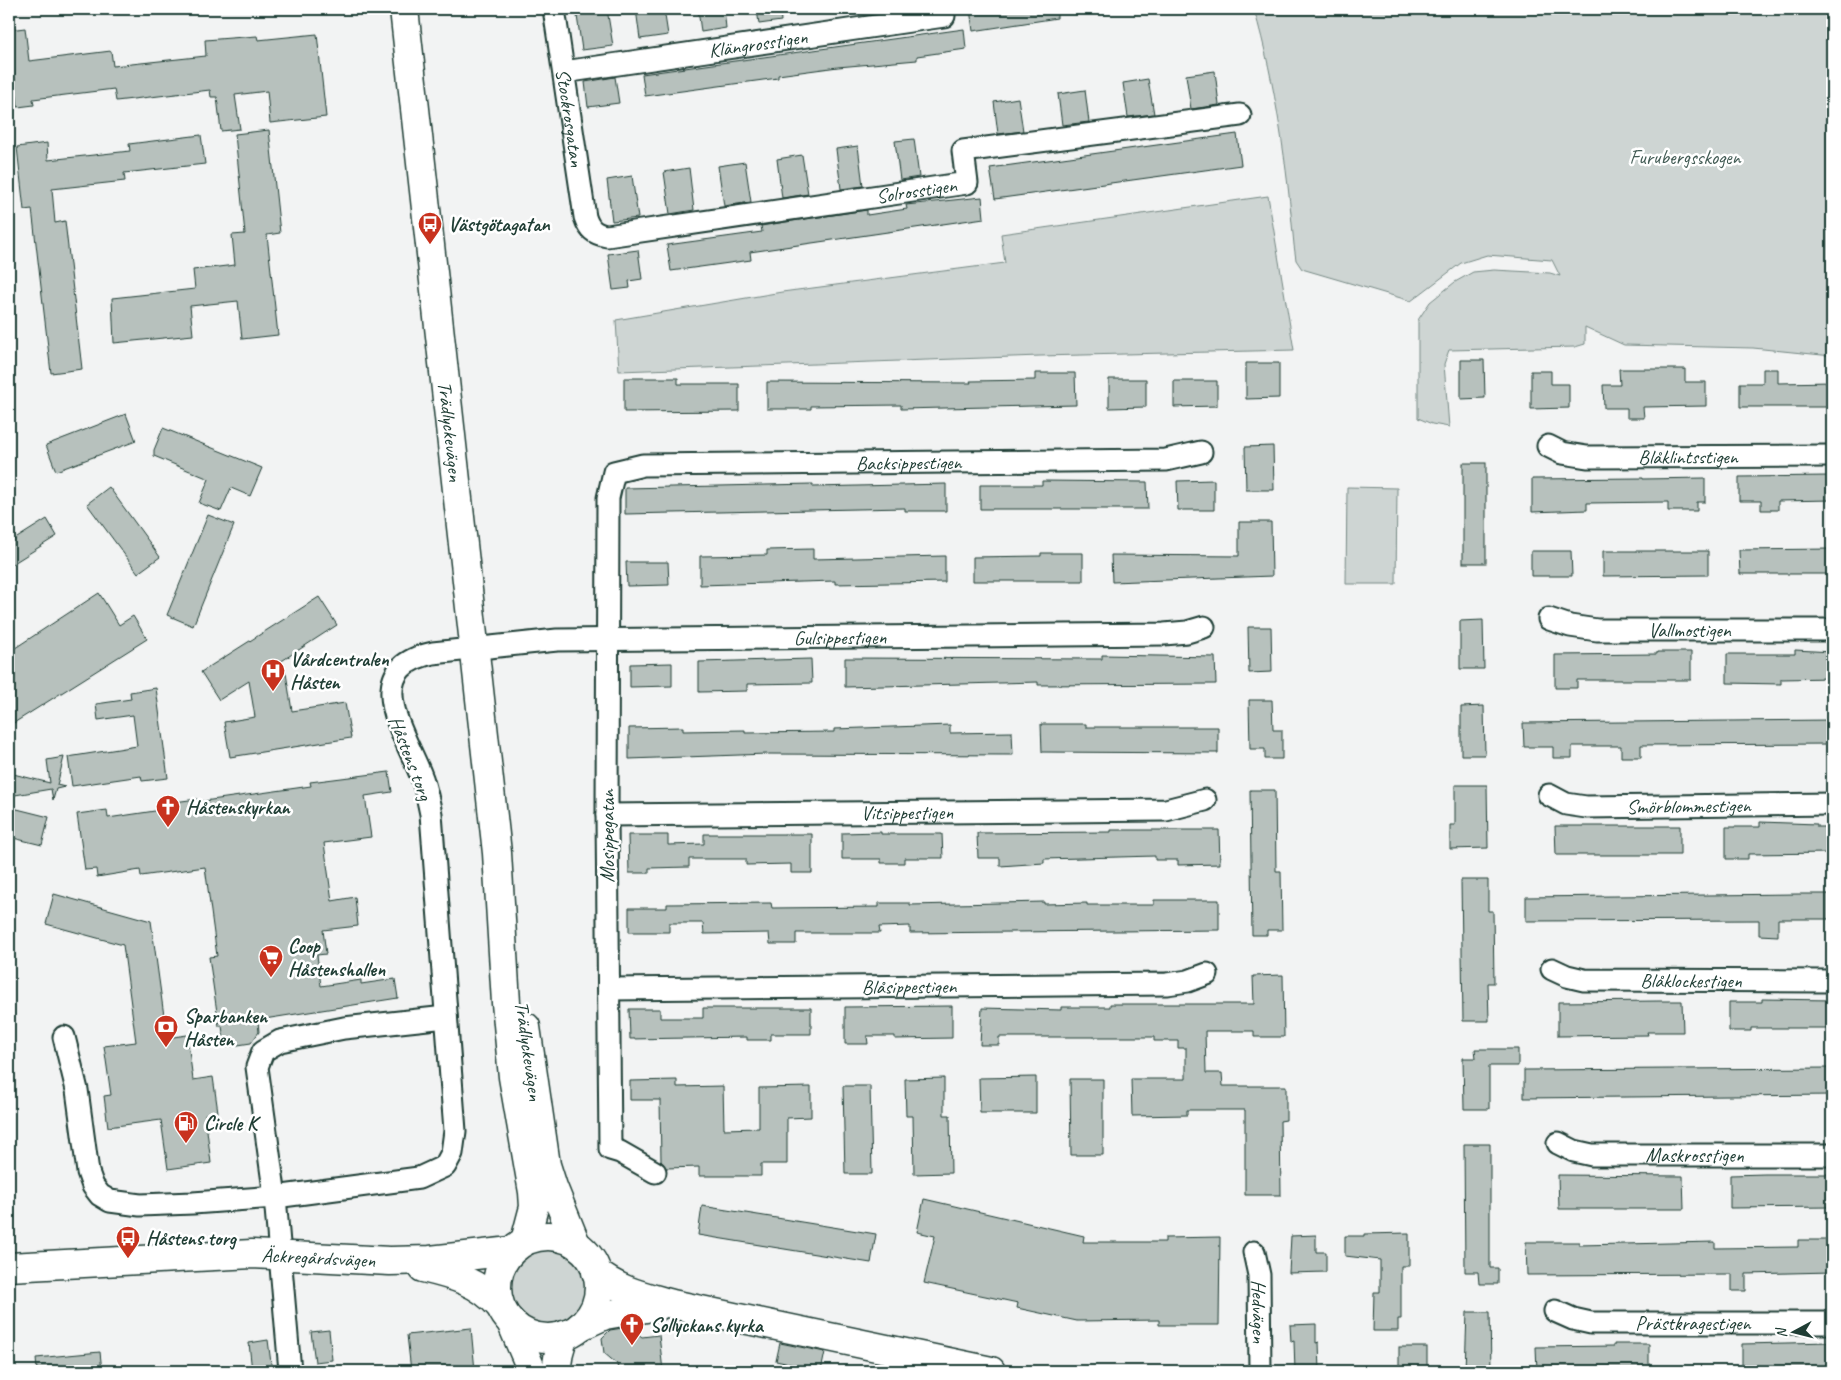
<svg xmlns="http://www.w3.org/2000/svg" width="1841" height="1380" font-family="Caveat,sans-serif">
  <rect width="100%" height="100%" fill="#f2f3f3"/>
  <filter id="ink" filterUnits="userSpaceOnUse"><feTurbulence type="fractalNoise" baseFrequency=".02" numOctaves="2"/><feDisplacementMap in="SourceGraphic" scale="10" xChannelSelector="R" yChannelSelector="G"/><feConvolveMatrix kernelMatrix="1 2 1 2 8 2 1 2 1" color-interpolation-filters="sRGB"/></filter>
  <g filter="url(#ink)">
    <!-- green -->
    <g fill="#ced5d3" stroke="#768984">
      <path d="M1254,9H1832V356L1753,348L1624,345L1585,327V344L1575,347L1449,350L1444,364L1449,427L1432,424L1418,418V320L1430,302L1455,282L1473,272L1494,270L1550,273L1560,276L1552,260L1487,255L1461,263L1411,301L1302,269L1296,260L1294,245C1287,166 1276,85 1254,9Z"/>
      <polygon points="1268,196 1294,350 1040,356 619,371 616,320 782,292 1005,263 1001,234"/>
      <polygon points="1347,487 1397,488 1396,584 1346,584"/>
      <circle cx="546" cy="1287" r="40"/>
    </g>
    <!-- building -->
    <g fill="#b7c1bd" stroke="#1f3d34">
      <polygon points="576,9 607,9 613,46 582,50"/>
      <polygon points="636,9 664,9 668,35 640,39"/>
      <polygon points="698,9 724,9 726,28 701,32"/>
      <polygon points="757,9 780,9 781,21 759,24"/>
      <polygon points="970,9 1057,9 1057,18 973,31"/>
      <polygon points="25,28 29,61 111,51 113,66 206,56 205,40 257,36 258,40 317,34 326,117 270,123 267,91 235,95 240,129 221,131 217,97 211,97 210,90 116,101 114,89 33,99 34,105 18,107 9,30"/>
      <polygon points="964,29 966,49 917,56 917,60 838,67 778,75 778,78 645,96 642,74"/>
      <polygon points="1215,71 1219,105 1191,109 1186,75"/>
      <polygon points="615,77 619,103 588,107 585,82"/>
      <polygon points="1148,79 1154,114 1128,117 1123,83"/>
      <polygon points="1085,90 1089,122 1062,125 1058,94"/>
      <polygon points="1018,98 1023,131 998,134 994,102"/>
      <polygon points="269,130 280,233 267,235 278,335 242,339 238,301 190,306 193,335 114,343 112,298 195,289 193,270 235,265 232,235 245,234 235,134"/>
      <polygon points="1237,134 1241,165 995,199 990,168"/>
      <polygon points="201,135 205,164 124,173 125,181 52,189 55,223 65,221 82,369 51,373 32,209 24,210 17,147 47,143 48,160 130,151 129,144"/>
      <polygon points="914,139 919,177 900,180 895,141"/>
      <polygon points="858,146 863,186 841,189 836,149"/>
      <polygon points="802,155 808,194 782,198 777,159"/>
      <polygon points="745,162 751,202 724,206 718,166"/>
      <polygon points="689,168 694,210 670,214 664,172"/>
      <polygon points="632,176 638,218 612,221 607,180"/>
      <polygon points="982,197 984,218 750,252 751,260 671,271 667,245 762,232 761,226 786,222 867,210 867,215 907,209 906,205"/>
      <polygon points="638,250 642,279 629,281 630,288 613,290 608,254"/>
      <polygon points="1461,360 1484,360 1485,398 1461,399"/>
      <polygon points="1246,363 1279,363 1279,398 1246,399"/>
      <polygon points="1619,369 1685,369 1685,382 1706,382 1706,406 1643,407 1644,418 1627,418 1627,408 1604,408 1603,385 1620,385"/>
      <polygon points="1763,369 1778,369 1778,383 1832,382 1832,407 1740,407 1740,383 1763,383"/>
      <polygon points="1531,371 1551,371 1551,384 1569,384 1569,408 1531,409"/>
      <polygon points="1035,373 1075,373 1076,405 901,409 901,405 811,406 811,409 767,409 767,382 971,383 970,381 1035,380"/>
      <polygon points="624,378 678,378 678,384 739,384 739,411 624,412"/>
      <polygon points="1109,379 1146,379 1146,407 1109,408"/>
      <polygon points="1174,381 1217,381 1217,406 1174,407"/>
      <polygon points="126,414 136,441 56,471 46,445"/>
      <polygon points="163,428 262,468 250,496 231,488 221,511 199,503 209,479 154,456 154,450"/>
      <polygon points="1273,446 1274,490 1246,490 1245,447"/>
      <rect x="1463" y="463" width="23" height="100"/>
      <polygon points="1832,476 1832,500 1778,501 1778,510 1761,510 1761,501 1739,501 1739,477"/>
      <polygon points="1643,478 1643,479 1705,478 1705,502 1697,502 1697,511 1668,511 1668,502 1587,503 1587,510 1532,512 1532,479"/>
      <polygon points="1214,480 1214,510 1178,510 1177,481"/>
      <polygon points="1042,481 1147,482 1148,509 980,509 980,485 1042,485"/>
      <polygon points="813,484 813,487 946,484 946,511 905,511 905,508 625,514 625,488"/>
      <polygon points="109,487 160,557 138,573 87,504"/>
      <polygon points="208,515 234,525 193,626 167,615"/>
      <polygon points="47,519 57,536 9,566 9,543"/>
      <polygon points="1239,522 1271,522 1272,576 1112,582 1111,555 1239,556"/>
      <polygon points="813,549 813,559 945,556 945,582 835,584 835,581 700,585 700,556 767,555 767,550"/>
      <polygon points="1832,549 1832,574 1740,574 1739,550"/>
      <polygon points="1531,551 1571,551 1572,576 1531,576"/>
      <polygon points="1603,551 1708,551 1708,575 1603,576"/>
      <polygon points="1041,553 1083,553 1083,581 973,581 973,557 1041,556"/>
      <polygon points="626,562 668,562 669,585 627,586"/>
      <polygon points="99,593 119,625 133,616 147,639 9,726 9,652"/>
      <polygon points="319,597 337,625 277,664 286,673 292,711 345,703 351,738 230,757 224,722 255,717 249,681 219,700 201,672"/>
      <polygon points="1483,620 1484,669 1460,669 1460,621"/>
      <polygon points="1248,627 1271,627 1272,672 1249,673"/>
      <polygon points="1795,650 1832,652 1832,678 1781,679 1781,684 1727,683 1727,654 1795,654"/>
      <polygon points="1657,652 1691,652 1691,680 1577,680 1577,688 1555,688 1555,655 1657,654"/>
      <polygon points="1102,655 1215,657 1216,684 1038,685 1038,682 845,687 845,658 1102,659"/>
      <polygon points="811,659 812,683 747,684 747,691 699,692 699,662"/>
      <polygon points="672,663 672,686 630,687 630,664"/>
      <polygon points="156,688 168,778 142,781 141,776 72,786 68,757 137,746 133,715 98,720 96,704 131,699 130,692"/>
      <polygon points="1249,700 1272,700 1273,730 1282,730 1282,759 1265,759 1265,749 1250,749"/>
      <polygon points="1484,706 1485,755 1461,755 1461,707"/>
      <polygon points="1832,720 1832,744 1641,745 1641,757 1621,757 1621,746 1572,746 1572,758 1553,758 1553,747 1524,747 1523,723"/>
      <polygon points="1041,724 1086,724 1086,727 1218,727 1218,753 1042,752"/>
      <polygon points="950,725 950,733 1012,732 1013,755 767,754 629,759 629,728 683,727 683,731 745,730 745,733 834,732 834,729"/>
      <polygon points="64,757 57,785 65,787 56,789 53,800 51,789 9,796 9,773 50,783 47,760"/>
      <polygon points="389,772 392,792 365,796 371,837 324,843 332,901 355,897 358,926 323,930 326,954 317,955 321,986 361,980 361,984 395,979 398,998 258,1020 259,1032 251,1043 225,1047 222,1026 219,1026 209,957 217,956 205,867 141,876 140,870 97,877 96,869 85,870 77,814 107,810 108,818 175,808 174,802 197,799 197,802 311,786 310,782"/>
      <polygon points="1455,785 1487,785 1488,848 1450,849 1450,825 1455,825"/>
      <polygon points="1250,790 1275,790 1276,871 1281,871 1282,930 1267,930 1267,935 1252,935"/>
      <polygon points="9,807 49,817 42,845 9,837"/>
      <polygon points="1760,822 1817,824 1817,827 1832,827 1832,853 1748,854 1748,859 1726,859 1726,827 1760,827"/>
      <polygon points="1555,826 1680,826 1680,855 1556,855"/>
      <polygon points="1111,830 1219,830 1220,864 1178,865 1178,860 1155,860 1155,856 1044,859 1044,863 1000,866 1000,858 978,858 977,833 1111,832"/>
      <polygon points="881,832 881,834 942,834 943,858 904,858 904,863 881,863 881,859 842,859 842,833"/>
      <polygon points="704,834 812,834 812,873 791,873 791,864 746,865 746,859 689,859 689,867 649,868 649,873 629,873 628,835 668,835 668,845 704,844"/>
      <polygon points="1461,880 1488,880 1488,911 1493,911 1494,983 1488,983 1489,1021 1463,1021"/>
      <polygon points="54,894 151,921 167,1038 187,1035 193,1080 213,1077 218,1112 205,1114 211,1163 168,1169 161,1120 108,1127 104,1096 111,1095 104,1046 136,1042 123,945 46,924"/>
      <polygon points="1798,894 1832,894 1832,919 1778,919 1778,936 1759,935 1759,920 1526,921 1526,897"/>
      <polygon points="1154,900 1219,900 1219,930 910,933 910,926 879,927 880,933 796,933 796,944 770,944 769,933 704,934 703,923 669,923 669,932 629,932 629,908 667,908 667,904 771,903 772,908 879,907 879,903 910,903 910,905 1044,902 1044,904 1087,903 1087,905 1154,905"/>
      <polygon points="1283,975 1284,1037 1254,1037 1254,1031 1205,1031 1206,1073 1222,1073 1223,1086 1286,1086 1286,1120 1280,1121 1281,1195 1245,1195 1245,1110 1187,1110 1187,1115 1132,1116 1131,1079 1186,1079 1186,1048 1178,1048 1178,1041 1154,1041 1154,1037 999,1037 999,1045 980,1045 982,1008 1061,1010 1061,1007 1110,1007 1110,1004 1254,1004 1253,976"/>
      <polygon points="1762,999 1832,1000 1832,1028 1751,1028 1751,1031 1729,1031 1729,1002 1762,1002"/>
      <polygon points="1661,1001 1682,1001 1683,1032 1647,1032 1648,1035 1558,1036 1558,1002"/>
      <polygon points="952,1006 952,1038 895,1039 895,1036 867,1036 868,1044 845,1044 845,1007"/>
      <polygon points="703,1008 811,1008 811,1034 771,1034 771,1040 747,1040 747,1037 630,1039 629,1009 660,1009 660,1018 703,1018"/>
      <polygon points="1475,1049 1518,1049 1518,1066 1489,1066 1489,1109 1464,1109 1463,1058 1476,1058"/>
      <polygon points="1832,1068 1832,1095 1524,1098 1524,1070"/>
      <polygon points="1036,1077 1036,1113 980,1113 979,1078"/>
      <polygon points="944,1078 944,1115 950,1115 951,1173 914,1174 913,1116 906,1116 905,1079"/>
      <polygon points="1070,1079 1103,1079 1103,1155 1071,1155"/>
      <polygon points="677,1080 677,1087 723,1086 724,1129 759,1128 759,1088 811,1087 811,1117 787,1118 787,1164 761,1164 761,1176 699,1176 699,1167 666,1168 661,1161 660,1100 630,1100 630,1081"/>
      <polygon points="843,1086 870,1086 872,1174 845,1174"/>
      <polygon points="1464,1144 1490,1144 1490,1268 1498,1268 1498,1284 1479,1284 1478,1272 1465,1272"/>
      <polygon points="1765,1174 1832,1174 1832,1207 1730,1208 1730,1175"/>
      <polygon points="1558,1175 1683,1176 1684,1209 1559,1209"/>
      <polygon points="924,1199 1084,1236 1083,1242 1165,1242 1165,1238 1220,1237 1219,1325 1159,1325 1159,1320 1077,1321 1017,1308 1018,1303 924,1283 935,1236 917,1232"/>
      <polygon points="702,1206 876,1234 871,1263 698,1235"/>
      <polygon points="1409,1233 1409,1266 1401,1266 1401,1319 1398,1319 1398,1331 1373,1331 1374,1292 1380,1292 1380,1260 1345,1256 1345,1236 1364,1236 1364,1234"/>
      <polygon points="1316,1235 1316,1252 1326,1252 1326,1272 1289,1273 1291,1236"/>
      <polygon points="1798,1240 1832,1240 1832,1272 1746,1274 1746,1291 1732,1291 1732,1274 1527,1275 1526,1242 1579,1242 1579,1245 1715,1242 1715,1248 1798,1247"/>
      <polygon points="1467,1312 1490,1312 1491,1371 1465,1371"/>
      <polygon points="1316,1324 1316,1343 1319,1342 1320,1371 1295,1371 1294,1341 1291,1342 1290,1325"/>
      <polygon points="629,1327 642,1337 659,1335 663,1371 618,1371 617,1364 604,1353 602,1338 610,1330"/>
      <polygon points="471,1328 475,1371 411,1371 407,1335"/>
      <polygon points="329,1330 332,1360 315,1362 311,1332"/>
      <polygon points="268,1340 272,1371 252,1371 249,1343"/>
      <polygon points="1832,1342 1832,1371 1742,1371 1742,1344"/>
      <polygon points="780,1343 825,1352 821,1371 776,1361"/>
      <polygon points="1614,1344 1649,1344 1649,1371 1537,1371 1536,1347 1614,1346"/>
      <rect x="1399" y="1347" width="28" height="23"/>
      <polygon points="100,1352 102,1371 37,1371 36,1358"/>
    </g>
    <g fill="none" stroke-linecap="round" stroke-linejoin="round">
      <defs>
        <g id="minor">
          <path id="s1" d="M554,9L585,217C589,229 594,234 607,236L967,183L963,151L1240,115"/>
          <path id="s2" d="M564,72L944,16L943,9"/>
          <path id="s3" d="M1548,446L1562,453L1587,457L1832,456"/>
          <path id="s4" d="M1549,619L1570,626L1597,630H1832"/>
          <path id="s5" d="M1549,795L1566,804L1586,807L1832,804"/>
          <path id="s6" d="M607,815L1166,810L1205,800"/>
          <path id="s7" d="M1552,969L1567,976L1584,980L1832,981"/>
          <path id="s8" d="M609,989L1167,984L1188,981L1207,974"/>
          <path id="s9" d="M64,1037L77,1090L88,1172L93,1186L100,1195L110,1201L140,1205L193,1203L275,1197L419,1178L445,1166L452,1153L455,1131L431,814C428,800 426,787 420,773C403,731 360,668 433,653L557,640L1164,634L1187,632L1204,627"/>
          <path id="s10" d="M1558,1143L1574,1151L1592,1155H1832"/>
          <path id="s11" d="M655,1172L620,1152L610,1149L607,815L608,498L614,472L643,465L1166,460L1201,452"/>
          <path id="s12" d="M1254,1252L1259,1275L1260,1371"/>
          <path id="s13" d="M1555,1311L1573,1319L1591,1323H1832"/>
          <polyline points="290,1371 275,1197 257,1067 263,1051 280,1041 344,1028 446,1017"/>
        </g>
        <g id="tertiary">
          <path id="s14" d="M404,9L497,853L506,1003L513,1077L533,1192L534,1207L525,1241"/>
          <polyline points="526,1027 546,1165 553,1187 576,1244"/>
          <circle cx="548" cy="1287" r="51"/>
          <path id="s15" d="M9,1267L252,1254L390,1261L430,1260L511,1251"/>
          <path d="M423,1268C453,1275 479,1282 500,1306"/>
          <path d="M596,1272C618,1291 645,1296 672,1304L991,1371"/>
          <polyline points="511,1322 532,1371"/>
          <polyline points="581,1326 605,1315 658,1306"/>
          <polyline points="556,1371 559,1352 564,1335"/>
        </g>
      </defs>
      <!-- minor casing -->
      <use href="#minor" stroke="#1f3d34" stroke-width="25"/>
      <!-- tertiary casing -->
      <use href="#tertiary" stroke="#1f3d34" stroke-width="31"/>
      <!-- minor -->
      <use href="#minor" stroke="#fff" stroke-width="21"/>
      <!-- tertiary -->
      <use href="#tertiary" stroke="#fff" stroke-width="28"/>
    </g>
  </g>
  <!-- icons -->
  <defs>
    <symbol id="bus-pin" viewBox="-11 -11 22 30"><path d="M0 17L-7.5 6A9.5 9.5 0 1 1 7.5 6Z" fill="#c8321e" stroke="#fff"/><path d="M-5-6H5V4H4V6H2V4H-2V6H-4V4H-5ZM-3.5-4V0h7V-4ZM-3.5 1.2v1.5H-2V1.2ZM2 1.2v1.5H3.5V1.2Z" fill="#fff"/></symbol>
    <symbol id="hospital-pin" viewBox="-11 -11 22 30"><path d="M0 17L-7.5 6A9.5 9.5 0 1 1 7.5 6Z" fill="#c8321e" stroke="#fff"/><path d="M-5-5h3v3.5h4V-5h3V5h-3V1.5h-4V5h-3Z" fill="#fff"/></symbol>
    <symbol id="church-pin" viewBox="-11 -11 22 30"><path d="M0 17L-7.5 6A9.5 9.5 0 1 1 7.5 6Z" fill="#c8321e" stroke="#fff"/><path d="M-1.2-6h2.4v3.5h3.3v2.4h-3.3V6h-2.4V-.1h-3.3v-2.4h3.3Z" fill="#fff"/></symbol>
    <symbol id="supermarket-pin" viewBox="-11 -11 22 30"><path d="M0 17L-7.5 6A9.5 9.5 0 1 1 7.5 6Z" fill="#c8321e" stroke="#fff"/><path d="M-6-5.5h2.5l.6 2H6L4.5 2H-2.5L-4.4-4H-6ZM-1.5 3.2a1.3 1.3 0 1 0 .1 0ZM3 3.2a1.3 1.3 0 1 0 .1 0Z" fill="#fff"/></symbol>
    <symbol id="bank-pin" viewBox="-11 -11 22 30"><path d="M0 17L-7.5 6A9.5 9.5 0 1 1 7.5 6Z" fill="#c8321e" stroke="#fff"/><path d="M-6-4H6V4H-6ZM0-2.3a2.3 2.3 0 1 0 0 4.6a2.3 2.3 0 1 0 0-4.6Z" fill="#fff"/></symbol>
    <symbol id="fuel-pin" viewBox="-11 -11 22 30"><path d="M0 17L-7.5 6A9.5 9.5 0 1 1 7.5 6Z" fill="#c8321e" stroke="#fff"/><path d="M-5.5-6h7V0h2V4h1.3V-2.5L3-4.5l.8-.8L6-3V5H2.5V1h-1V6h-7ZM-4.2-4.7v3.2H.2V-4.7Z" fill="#fff"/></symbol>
  </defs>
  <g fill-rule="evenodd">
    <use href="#bus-pin" x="416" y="210" width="28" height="38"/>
    <use href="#hospital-pin" x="259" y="657" width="28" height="38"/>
    <use href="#church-pin" x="154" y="793" width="28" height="38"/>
    <use href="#supermarket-pin" x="257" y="943" width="28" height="38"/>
    <use href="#bank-pin" x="152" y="1013" width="28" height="38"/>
    <use href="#fuel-pin" x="172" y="1109" width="28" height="38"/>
    <use href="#bus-pin" x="114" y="1224" width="28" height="38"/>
    <use href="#church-pin" x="618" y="1311" width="28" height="38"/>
  </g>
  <g text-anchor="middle" stroke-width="5" stroke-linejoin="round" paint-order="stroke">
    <!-- street labels -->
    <g font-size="20" fill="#1f3d34" stroke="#fff">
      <text dy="7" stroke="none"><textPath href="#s2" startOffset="196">Klängrosstigen</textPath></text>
      <text dy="7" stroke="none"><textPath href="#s1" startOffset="110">Stockrosgatan</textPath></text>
      <text dy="7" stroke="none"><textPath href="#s1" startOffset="554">Solrosstigen</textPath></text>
      <text dy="7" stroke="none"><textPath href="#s14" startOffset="425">Trädlyckevägen</textPath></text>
      <text dy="7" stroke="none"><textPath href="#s3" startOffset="142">Blåklintsstigen</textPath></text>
      <text dy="7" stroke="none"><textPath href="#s11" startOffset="1024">Backsippestigen</textPath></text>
      <text dy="7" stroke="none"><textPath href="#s4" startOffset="142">Vallmostigen</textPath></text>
      <text dy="7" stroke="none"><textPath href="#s9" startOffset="1468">Gulsippestigen</textPath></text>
      <text transform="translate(411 758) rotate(69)" y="7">Håstens torg</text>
      <text dy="7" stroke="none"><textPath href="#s5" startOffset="142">Smörblommestigen</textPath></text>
      <text dy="7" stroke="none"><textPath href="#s6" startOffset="300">Vitsippestigen</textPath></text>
      <text transform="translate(607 836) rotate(-90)" y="7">Mosippegatan</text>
      <text dy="7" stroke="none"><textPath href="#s7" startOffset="141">Blåklockestigen</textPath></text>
      <text dy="7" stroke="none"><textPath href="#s8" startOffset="300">Blåsippestigen</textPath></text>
      <text transform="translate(529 1051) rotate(82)" y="7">Trädlyckevägen</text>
      <text dy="7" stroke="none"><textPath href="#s10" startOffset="139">Maskrosstigen</textPath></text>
      <text dy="7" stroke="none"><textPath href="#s15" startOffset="310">Äckregårdsvägen</textPath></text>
      <text dy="7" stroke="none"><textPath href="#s12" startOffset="60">Hedvägen</textPath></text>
      <text dy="7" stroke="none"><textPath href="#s13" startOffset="140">Prästkragestigen</textPath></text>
    </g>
    <!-- park labels -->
    <g font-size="20" fill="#425b54" stroke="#fff">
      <text x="1685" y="164">Furubergsskogen</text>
    </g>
    <!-- poi labels -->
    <g font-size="20" font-weight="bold" fill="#1f3d34" stroke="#fff" text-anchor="start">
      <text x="448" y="231">Västgötagatan</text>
      <text x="290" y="666">Vårdcentralen<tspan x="290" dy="23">Håsten</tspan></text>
      <text x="186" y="814">Håstenskyrkan</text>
      <text x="288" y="953">Coop<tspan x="288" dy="23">Håstenshallen</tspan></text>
      <text x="184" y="1023">Sparbanken<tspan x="184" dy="23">Håsten</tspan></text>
      <text x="204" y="1130">Circle K</text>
      <text x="146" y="1245">Håstens torg</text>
      <text x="650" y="1332">Sollyckans kyrka</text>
    </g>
  </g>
  <!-- margin -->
  <rect width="1841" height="1380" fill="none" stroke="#fff" stroke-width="30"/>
  <rect x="15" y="15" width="1811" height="1350" fill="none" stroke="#1f3d34" stroke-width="2" filter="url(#ink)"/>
  <!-- north arrow -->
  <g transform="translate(1794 1332) rotate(263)" stroke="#ffffff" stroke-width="4" paint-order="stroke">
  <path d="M0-4L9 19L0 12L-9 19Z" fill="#1f3d34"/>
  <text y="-8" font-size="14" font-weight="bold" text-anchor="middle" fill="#1f3d34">N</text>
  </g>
</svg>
